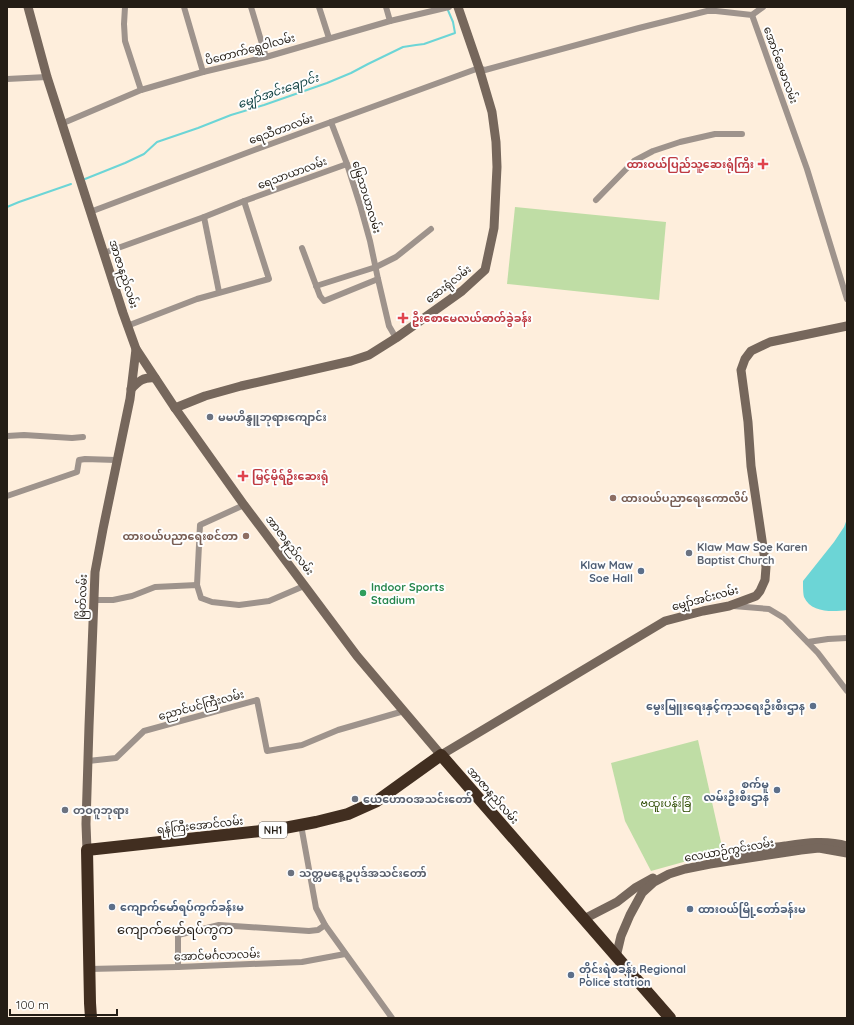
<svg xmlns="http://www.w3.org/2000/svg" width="854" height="1025" font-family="Quicksand,'Noto Sans Myanmar',sans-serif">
  <rect width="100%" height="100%" fill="#feeedc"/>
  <!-- green -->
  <g fill="#bfdda5">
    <polygon points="515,207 666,222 659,300 507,284"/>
    <polygon points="698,740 723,851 651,871 625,821 611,763"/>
  </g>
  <!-- water -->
  <path fill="#6cd5d6" d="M847,519V610C833,612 811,613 804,597C803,593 803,586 803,581L834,542L844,527Z"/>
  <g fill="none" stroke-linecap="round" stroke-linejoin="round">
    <!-- stream -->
    <g stroke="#6cd5d6" stroke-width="2">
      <polyline points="85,179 125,163 144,154 157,142 198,128 231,115 264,105 327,83 351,73 368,64 403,47 416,45 424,44 455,33 453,22 447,8"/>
      <polyline points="7,207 19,202 71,184"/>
    </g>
    <!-- street -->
    <g stroke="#9e938c" stroke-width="6">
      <polyline points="125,7 124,24 125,41 141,90"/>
      <polyline points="184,7 203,72"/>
      <polyline points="251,7 266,57"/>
      <polyline points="319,7 329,38"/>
      <polyline points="386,7 390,21"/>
      <polyline points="752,15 763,7"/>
      <polyline points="7,79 47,77"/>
      <polyline points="331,122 347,164 360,205 370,241 378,279 389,326 396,338"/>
      <polyline points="61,124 141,90 203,72 266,57 390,21 449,7"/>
      <polyline points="596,200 634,161 653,151 680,142 715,134 742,134"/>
      <polyline points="90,212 257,149 479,68 485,70 639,28 707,11 716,11 752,15 807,169 847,299"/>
      <polyline points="204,217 219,292"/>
      <polyline points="302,248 320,296 324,301 378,279"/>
      <polyline points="104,253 204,217 244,201 347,164"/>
      <polyline points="316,286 376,267 396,257 431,229"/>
      <polyline points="127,326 197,299 269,279 244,201"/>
      <polyline points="7,436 24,435 72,438 83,437"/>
      <polyline points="7,496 77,472 79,460 85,459 116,460"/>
      <polyline points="197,585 200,525 244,505"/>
      <polyline points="94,600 113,600 132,596 155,587 197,585 201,598 212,602 239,605 269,601 304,586"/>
      <polyline points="733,606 769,609 784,618 818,653 847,691"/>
      <polyline points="808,642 828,639 847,638"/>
      <polyline points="88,761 116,758 144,731 257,700 267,751 302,745 338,730 404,711"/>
      <polyline points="301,825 316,908 325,925 392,1018"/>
      <polyline points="178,967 178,935 219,925 309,931 318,930 325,925"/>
      <polyline points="89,969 178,967 302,962 345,954"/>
    </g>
    <!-- secondary -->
    <g stroke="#76675c" stroke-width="9">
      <polyline points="28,7 47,77 123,313 136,349 175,408 244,505 357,656 441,755 665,621 703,611 729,606 756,596 760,591 765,580 766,567 751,466 748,422 741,370 745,359 751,351 770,342 847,326"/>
      <path d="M131,389C139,381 143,377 155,378"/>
      <polyline points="175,408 205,396 241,386 351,361 369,355 396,338 462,291 485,270 494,228 497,167 496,142 492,112 479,68 458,7"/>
      <polyline points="87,850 86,824 89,726 95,572 103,529 130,399 136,349"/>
      <path d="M714,857C738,853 761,849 785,846C806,843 826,840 847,846"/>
      <polyline points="584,919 617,902 635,888 653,878"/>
      <polyline points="616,957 621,936 630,915 642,893 654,882 669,874 685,869 710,864 801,850 819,848 847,853"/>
    </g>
    <!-- highway -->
    <polyline stroke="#412e20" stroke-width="12" points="91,1018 90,1003 87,850 279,829 316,822 348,814 377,801 441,755 670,1018"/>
  </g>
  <!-- markers -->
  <g fill="#e0444e" stroke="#fefefe" stroke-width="1.5">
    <path d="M761 158h4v4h4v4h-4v4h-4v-4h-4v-4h4z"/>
    <path d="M401 312h4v4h4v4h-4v4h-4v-4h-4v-4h4z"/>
    <path d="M241 470h4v4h4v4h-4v4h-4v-4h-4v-4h4z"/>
  </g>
  <g fill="#6b7280" stroke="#fefefe" stroke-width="1.5">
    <circle cx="210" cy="417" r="4"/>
    <circle cx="689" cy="553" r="4"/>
    <circle cx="355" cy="799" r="4"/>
    <circle cx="65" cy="810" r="4"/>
    <circle cx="291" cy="873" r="4"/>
  </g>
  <g fill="#8d6e63" stroke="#fefefe" stroke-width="1.5">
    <circle cx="613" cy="498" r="4"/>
    <circle cx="246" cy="536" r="4"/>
  </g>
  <g fill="#5c6f8a" stroke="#fefefe" stroke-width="1.5">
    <circle cx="641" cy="571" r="4"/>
    <circle cx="813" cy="706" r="4"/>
    <circle cx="777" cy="790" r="4"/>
    <circle cx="112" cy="907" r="4"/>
    <circle cx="690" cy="909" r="4"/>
    <circle cx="571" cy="975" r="4"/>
  </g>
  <circle fill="#2e9e5b" stroke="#fefefe" stroke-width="1.5" cx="363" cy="593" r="4"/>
  <g text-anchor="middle" stroke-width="4" stroke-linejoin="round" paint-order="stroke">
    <!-- shield labels -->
    <rect fill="#fefefe" stroke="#65605b" stroke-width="1" x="259" y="822" width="28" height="16" rx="3"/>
    <g font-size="10" font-weight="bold" fill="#241d15">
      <text x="273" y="834">NH1</text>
    </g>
    <!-- street labels -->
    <g font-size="11" fill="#241d15" stroke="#fefefe">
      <text transform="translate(250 49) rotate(-15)" y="4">ပိတောက်ရွှေဝါလမ်း</text>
      <text transform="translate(781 65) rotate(70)" y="4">အောင်ခေမာလမ်း</text>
      <text transform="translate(281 129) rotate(-20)" y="4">ရေသီတာလမ်း</text>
      <text transform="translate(292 173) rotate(-20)" y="4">ရေသာယာလမ်း</text>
      <text transform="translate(367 197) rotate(73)" y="4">မြေသာယာလမ်း</text>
      <text transform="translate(124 274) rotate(72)" y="4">အာဇာနည်လမ်း</text>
      <text transform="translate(448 284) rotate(-38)" y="4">ဆေးရုံလမ်း</text>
      <text transform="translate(290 545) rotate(53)" y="4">အာဇာနည်လမ်း</text>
      <text transform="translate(82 597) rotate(-88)" y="4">မြိတ်လမ်း</text>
      <text transform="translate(705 598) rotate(-15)" y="4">မျှော်အင်းလမ်း</text>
      <text transform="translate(201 705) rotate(-15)" y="4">ညောင်ပင်ကြီးလမ်း</text>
      <text transform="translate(493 795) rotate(49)" y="4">အာဇာနည်လမ်း</text>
      <text transform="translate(200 825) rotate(-6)" y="4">ရန်ကြီးအောင်လမ်း</text>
      <text transform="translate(729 850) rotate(-10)" y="4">လေယာဉ်ကွင်းလမ်း</text>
      <text transform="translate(217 955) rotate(-2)" y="4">အောင်မင်္ဂလာလမ်း</text>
    </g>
    <!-- health labels -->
    <g font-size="11" font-weight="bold" fill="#be3a42" stroke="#fefefe" text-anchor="start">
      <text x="754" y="168" text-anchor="end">ထားဝယ်ပြည်သူ့ဆေးရုံကြီး</text>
      <text x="412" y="322">ဦးစောမေလယ်ဓာတ်ခွဲခန်း</text>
      <text x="252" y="480">မြင့်မိုရ်ဦးဆေးရုံ</text>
    </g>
    <!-- worship labels -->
    <g font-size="11" font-weight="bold" fill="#5b616d" stroke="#fefefe" text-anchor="start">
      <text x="218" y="421">မမဟိန္ဒူဘုရားကျောင်း</text>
      <text x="697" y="551">Klaw Maw Soe Karen<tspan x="697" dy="13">Baptist Church</tspan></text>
      <text x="363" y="803">ယေဟောဝအသင်းတော်</text>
      <text x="73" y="814">တဝဂူဘုရား</text>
      <text x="299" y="877">သတ္တမနေ့ဥပုဒ်အသင်းတော်</text>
    </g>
    <!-- education labels -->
    <g font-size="11" font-weight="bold" fill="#785e54" stroke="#fefefe" text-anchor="start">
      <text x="621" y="502">ထားဝယ်ပညာရေးကောလိပ်</text>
      <text x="238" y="540" text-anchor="end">ထားဝယ်ပညာရေးစင်တာ</text>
    </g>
    <!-- service labels -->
    <g font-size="11" font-weight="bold" fill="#4e5e75" stroke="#fefefe" text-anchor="end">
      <text x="633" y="569">Klaw Maw<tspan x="633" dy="13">Soe Hall</tspan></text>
      <text x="805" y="710">မွေးမြူးရေးနှင့်ကုသရေးဦးစီးဌာန</text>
      <text x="769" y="788">စက်မူ<tspan x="769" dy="13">လမ်းဦးစီးဌာန</tspan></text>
      <text x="120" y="911" text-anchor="start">ကျောက်မော်ရပ်ကွက်ခန်းမ</text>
      <text x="698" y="913" text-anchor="start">ထားဝယ်မြို့တော်ခန်းမ</text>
      <text x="579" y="973" text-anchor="start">တိုင်းရဲစခန်း Regional<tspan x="579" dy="13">Police station</tspan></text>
    </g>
    <!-- leisure labels -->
    <g font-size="11" font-weight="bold" fill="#27864d" stroke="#fefefe" text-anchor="start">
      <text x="371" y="591">Indoor Sports<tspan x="371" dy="13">Stadium</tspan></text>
    </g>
    <!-- park labels -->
    <g font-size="11" fill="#2d4b01" stroke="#fefefe">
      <text x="666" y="807">ဗထူးပန်းခြံ</text>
    </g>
    <!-- water labels -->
    <g font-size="12" font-style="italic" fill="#0b3e3f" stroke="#fefefe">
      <text transform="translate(278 91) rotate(-19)" y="4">မျှော်အင်းချောင်း</text>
    </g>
    <!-- quarter labels -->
    <g font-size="13" fill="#241d15" stroke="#fefefe">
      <text x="175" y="934">ကျောက်မော်ရပ်ကွက</text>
    </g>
  </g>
  <!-- border -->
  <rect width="854" height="1025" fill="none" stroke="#241d15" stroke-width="16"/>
  <!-- scale -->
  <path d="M10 1009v6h107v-6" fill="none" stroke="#241d15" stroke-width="2"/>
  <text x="16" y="1009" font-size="12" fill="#241d15" stroke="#fefefe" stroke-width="3" paint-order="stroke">100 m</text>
</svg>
